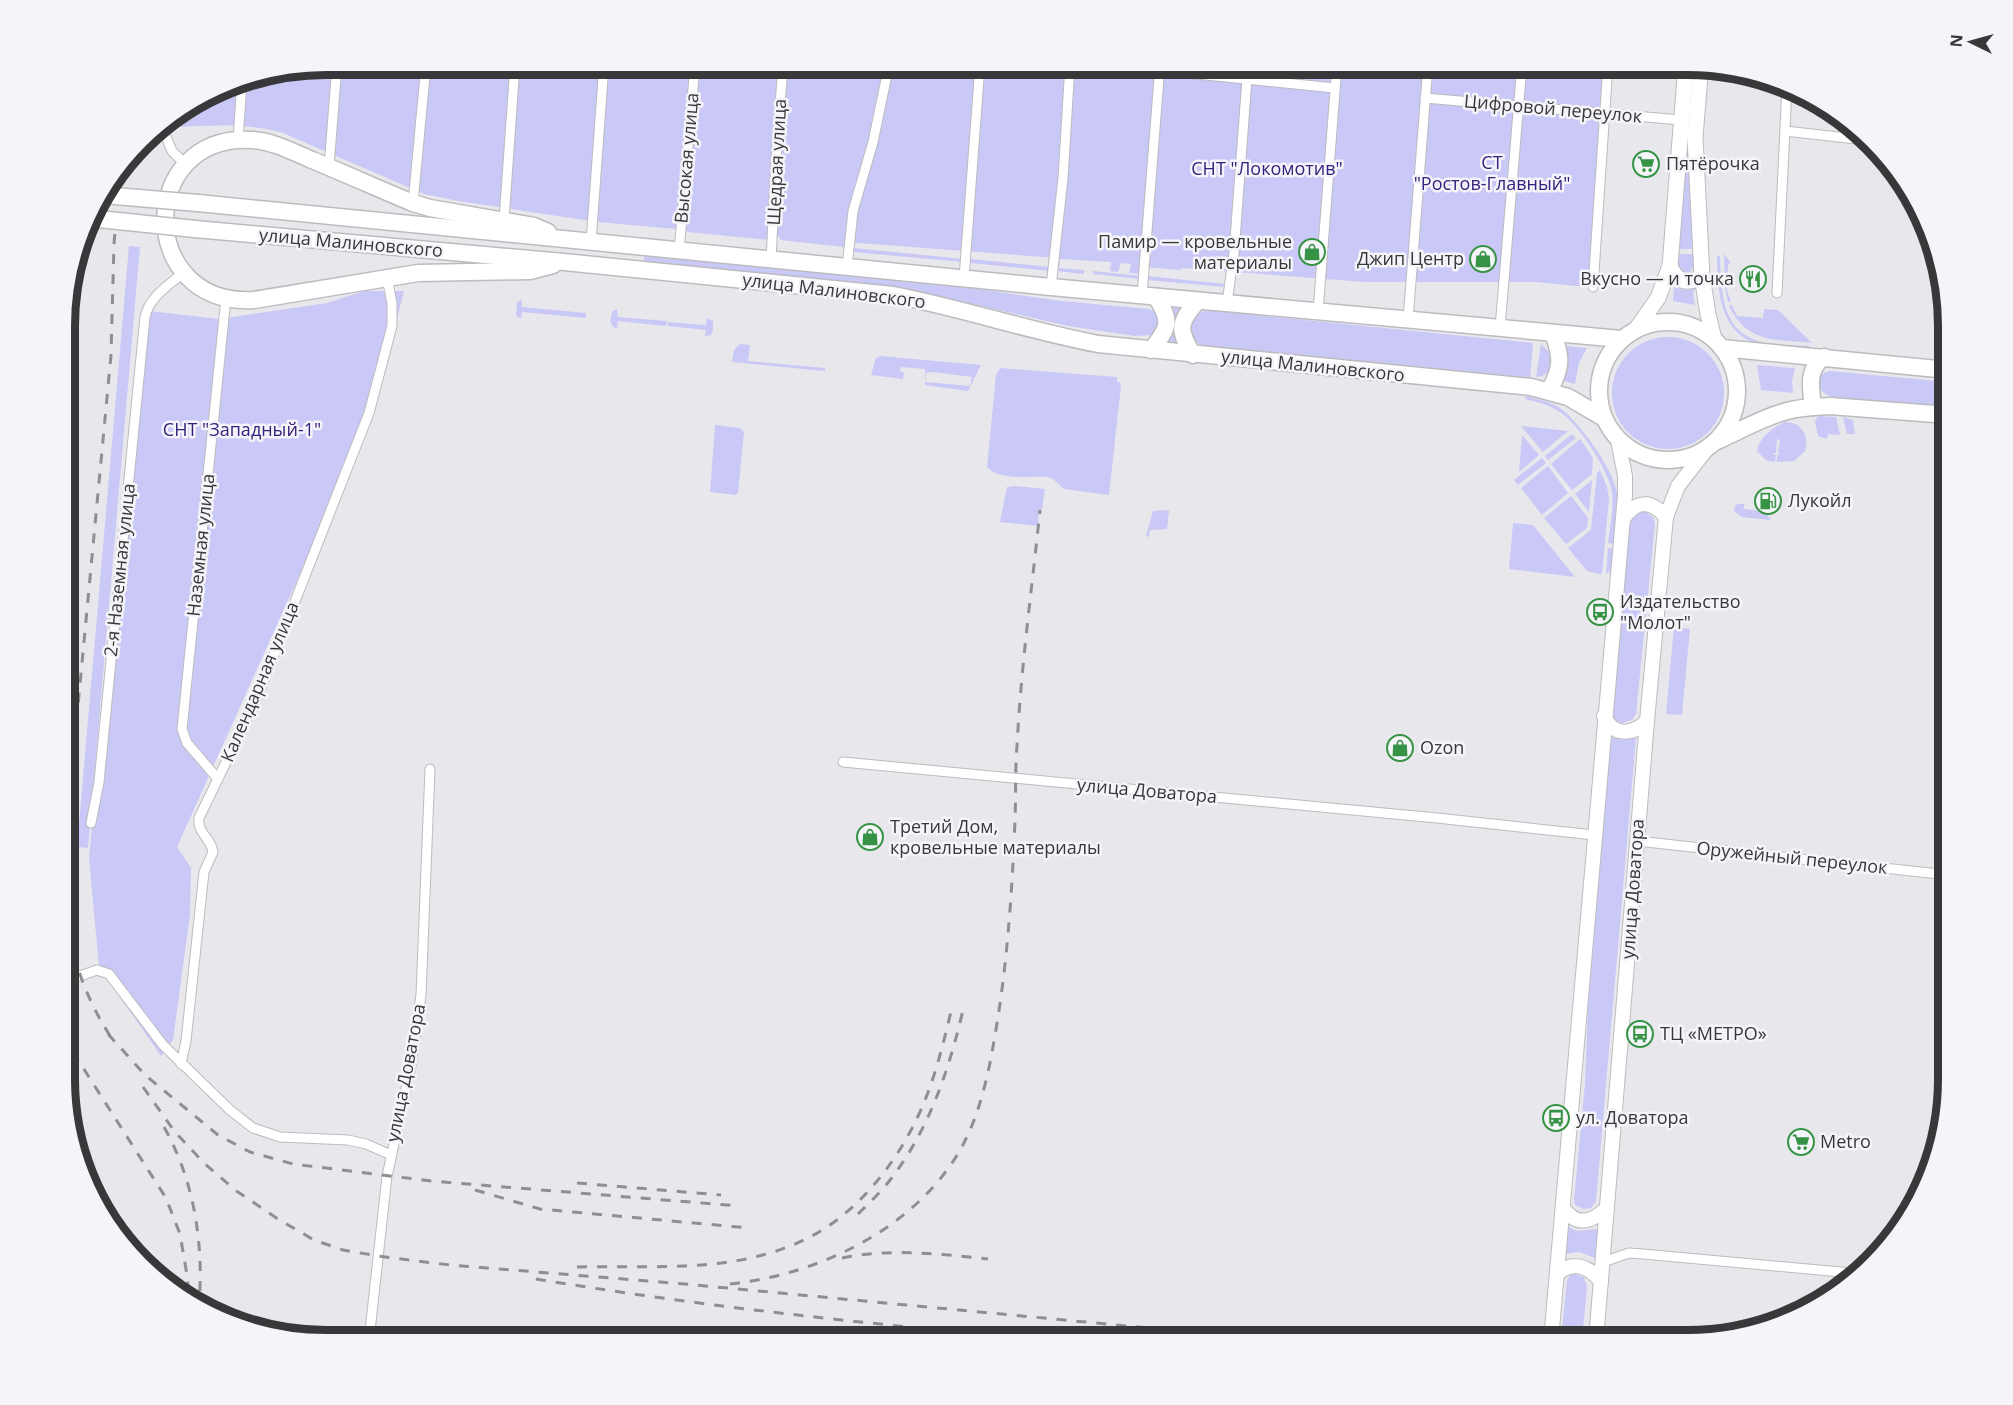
<svg xmlns="http://www.w3.org/2000/svg" width="2013" height="1405" font-family="'Open Sans',sans-serif">
  <rect width="100%" height="100%" fill="#e8e8ec"/>
  <!-- green -->
  <g fill="#c9c8f7" fill-rule="evenodd">
    <path d="M326,65H1610L1596,288L1536,282H1365L1183,268L1179,270L1146,267L1141,274L1129,273L1131,264L1121,263L1118,272L1110,271L1111,262L1060,259L1059,268L1084,270V274L1056,271L1057,258L845,242L844,247L780,240V237L769,236V240L687,232V230L597,222L458,201L424,194L283,133C242,121 198,127 155,128L226,84Z"/>
    <polygon points="1686,138 1690,138 1694,249 1677,249"/>
    <polygon points="129,246 140,247 88,848 77,847"/>
    <polygon points="854,248 963,259 963,262 853,252"/>
    <polygon points="1677,254 1695,254 1694,266 1690,272 1684,273 1677,266"/>
    <polygon points="1724,254 1731,263 1728,264 1727,291 1731,301 1728,302 1725,286"/>
    <polygon points="644,256 965,287 1061,301 1149,309 1154,311 1160,320 1156,332 1152,335 1135,336 1068,326 908,289 644,263"/>
    <path d="M1717,256H1720C1721,285 1720,326 1753,339C1767,346 1794,345 1810,346L1808,350C1791,348 1768,349 1752,342C1718,327 1718,287 1717,256Z"/>
    <polygon points="971,259 1050,267 1050,271 971,263"/>
    <polygon points="1093,271 1141,276 1141,279 1093,274"/>
    <polygon points="1147,276 1225,284 1225,287 1147,280"/>
    <polygon points="1674,287 1685,290 1695,289 1693,293 1695,305 1673,301"/>
    <polygon points="364,291 404,291 374,409 177,847 191,868 190,914 173,1040 161,1056 99,967 89,858 141,310 219,319 327,303"/>
    <polygon points="522,300 522,307 586,313 586,318 522,312 521,319 516,315 517,302"/>
    <path d="M1732,305L1737,316L1763,318L1764,309L1778,310L1812,343C1775,339 1748,344 1729,306Z"/>
    <polygon points="1167,306 1182,308 1175,335 1178,345 1162,344"/>
    <path d="M617,309L618,317L667,321L666,326L618,321L617,328H615C609,324 610,317 613,311Z"/>
    <path d="M1206,310L1533,343L1530,378L1203,346C1193,342 1191,335 1190,326L1196,314Z"/>
    <polygon points="707,318 713,321 713,330 711,335 705,336 706,330 668,326 668,322 706,325"/>
    <circle cx="1668" cy="393" r="56"/>
    <polygon points="740,344 750,345 748,361 825,368 825,371 732,362 734,350"/>
    <path d="M1541,344L1550,353C1554,365 1550,376 1536,377Z"/>
    <polygon points="1565,346 1587,348 1579,363 1575,384 1564,381 1568,368"/>
    <path d="M880,356L981,365L968,391L925,385V369L901,367L900,372H904L903,379L871,375L876,358ZM933,372L972,377L970,386L925,382L926,373Z"/>
    <polygon points="1757,365 1795,368 1792,381 1793,393 1761,390"/>
    <path d="M1000,368L1117,377V382H1120L1121,386L1109,495L1064,489L1053,479L1047,477C1029,476 1000,481 987,467L996,375Z"/>
    <path d="M1830,371L1948,382V408L1831,397C1816,390 1810,376 1830,371Z"/>
    <path d="M1526,396C1536,399 1547,401 1557,406C1577,418 1613,469 1617,492C1620,509 1616,527 1615,544L1608,543C1610,527 1614,508 1612,492C1609,471 1578,423 1560,412C1549,405 1538,402 1525,399Z"/>
    <polygon points="1818,416 1836,417 1840,435 1828,434 1827,439 1818,436 1815,421"/>
    <polygon points="1843,417 1853,420 1855,434 1847,434"/>
    <path d="M1784,422C1801,422 1810,435 1805,451L1794,461L1777,462V455L1780,453H1778L1780,440L1777,439L1776,453L1772,454L1776,455L1775,462L1767,461L1757,451C1759,437 1773,428 1784,422Z"/>
    <polygon points="715,425 740,428 744,432 738,493 736,495 710,492"/>
    <polygon points="1521,426 1568,431 1543,452"/>
    <polygon points="1572,434 1576,438 1548,460 1545,456"/>
    <polygon points="1522,435 1539,455 1519,472"/>
    <polygon points="1580,439 1593,458 1592,474 1572,490 1551,464"/>
    <polygon points="1542,458 1546,463 1518,485 1514,480"/>
    <polygon points="1548,466 1568,493 1542,515 1521,488"/>
    <polygon points="1600,470 1607,487 1609,499 1602,574 1600,574 1587,571 1568,548 1591,530 1597,473"/>
    <polygon points="1592,480 1589,512 1575,494"/>
    <polygon points="1015,486 1045,489 1042,510 1039,510 1038,526 1000,522 1007,487"/>
    <polygon points="1571,496 1588,518 1587,528 1566,544 1544,518"/>
    <polygon points="1738,504 1744,504 1744,509 1769,512 1768,517 1771,518 1770,520 1742,517 1734,511 1735,506"/>
    <polygon points="1169,510 1167,529 1150,530 1149,537 1146,536 1153,511"/>
    <polygon points="1644,510 1653,517 1655,524 1636,714 1632,720 1622,723 1611,718 1628,519 1633,513"/>
    <polygon points="1513,523 1533,525 1575,577 1509,569"/>
    <polygon points="1608,548 1615,548 1612,570 1606,574"/>
    <polygon points="1674,627 1690,629 1682,715 1666,714"/>
    <polygon points="1607,736 1621,740 1636,738 1596,1201 1591,1208 1584,1209 1575,1205 1574,1200 1585,1083 1588,1003"/>
    <polygon points="1567,1226 1577,1231 1598,1229 1595,1258 1579,1252 1565,1254"/>
    <polygon points="1575,1274 1584,1277 1587,1286 1582,1340 1561,1340 1567,1280 1570,1275"/>
  </g>
  <g fill="none" stroke-linecap="round" stroke-linejoin="round">
    <defs>
      <g id="street">
        <polyline points="1108,65 1335,88"/>
        <polyline points="1425,98 1681,120"/>
        <polyline points="161,125 172,151 185,164"/>
        <polyline points="1785,131 1865,140"/>
        <polyline points="238,140 242,81"/>
        <polyline points="329,167 337,65"/>
        <polyline points="413,203 426,65"/>
        <polyline points="504,220 515,65"/>
        <polyline points="591,242 604,65"/>
        <polyline points="679,251 695,65"/>
        <polyline points="771,260 776,160 783,65"/>
        <polyline points="847,267 853,211 873,142 889,65"/>
        <polyline points="964,278 980,65"/>
        <polyline points="1051,287 1063,178 1070,65"/>
        <polyline points="1593,287 1608,65"/>
        <polyline points="1777,293 1787,87"/>
        <polyline points="1142,295 1160,65"/>
        <polyline points="1227,303 1234,253 1248,65"/>
        <polyline points="1318,312 1337,65"/>
        <polyline points="1408,320 1428,65"/>
        <polyline points="1500,328 1522,65"/>
        <polyline points="843,762 1437,818 1594,835"/>
        <polyline points="218,779 187,743 182,729 226,298"/>
        <path d="M91,823L99,782L145,317C149,297 169,285 183,273"/>
        <polyline points="1637,841 1948,875"/>
        <polyline points="80,976 97,970 109,974 163,1045 230,1110 253,1128 280,1137 348,1140 366,1144 391,1155"/>
        <path d="M181,1064L186,1041L204,872L213,852C211,837 197,834 199,818L257,698L369,413L392,326V303L387,278"/>
        <polyline points="1603,1262 1629,1253 1643,1254 1852,1273"/>
        <polyline points="369,1340 387,1176 411,1066 421,995 430,769"/>
      </g>
      <g id="secondary">
        <path d="M1623,519C1637,499 1651,500 1666,517"/>
        <path d="M1604,716C1613,737 1633,735 1647,721"/>
        <path d="M1564,1209C1577,1227 1592,1222 1607,1208"/>
        <path d="M1557,1274C1574,1260 1588,1266 1601,1281"/>
        <path d="M1551,1340C1578,1059 1598,777 1625,495V476L1618,440"/>
        <polyline points="1596,1340 1647,721 1666,517 1678,486 1706,450"/>
      </g>
      <g id="primary">
        <polyline points="1701,65 1695,137 1702,276 1708,314 1714,339"/>
        <path d="M1670,266C1676,281 1688,286 1702,276"/>
        <polyline points="1637,328 1658,298 1670,266 1686,65"/>
      </g>
      <g id="highway">
        <polyline points="198,203 1051,287 1621,339"/>
        <path d="M195,229L564,262L893,295C962,308 1029,331 1098,344L1531,387L1568,397L1604,418"/>
        <path d="M548,232L534,226L430,208L413,203C379,189 346,174 312,160C293,152 273,141 252,140C136,133 136,307 254,300L418,273L530,271L553,265"/>
        <circle cx="1668" cy="391" r="69"/>
        <polyline points="1722,348 1948,370"/>
        <path d="M1151,350C1169,328 1172,321 1156,297"/>
        <path d="M1193,355C1178,330 1178,322 1198,301"/>
        <path d="M1549,391C1562,368 1562,358 1553,333"/>
        <path d="M1813,407C1811,388 1806,370 1824,357"/>
        <path d="M1717,441C1740,431 1763,417 1787,411C1801,407 1816,407 1830,406L1948,415"/>
      </g>
    </defs>
    <!-- street casing -->
    <use href="#street" stroke="#bcbcbf" stroke-width="11"/>
    <!-- secondary casing -->
    <use href="#secondary" stroke="#bcbcbf" stroke-width="16"/>
    <!-- primary casing -->
    <use href="#primary" stroke="#bcbcbf" stroke-width="17"/>
    <!-- highway casing -->
    <use href="#highway" stroke="#bcbcbf" stroke-width="19"/>
    <!-- street -->
    <use href="#street" stroke="#fff" stroke-width="9"/>
    <!-- secondary -->
    <use href="#secondary" stroke="#fff" stroke-width="14"/>
    <!-- primary -->
    <use href="#primary" stroke="#fff" stroke-width="15"/>
    <!-- highway -->
    <use href="#highway" stroke="#fff" stroke-width="16"/>
    <!-- rail -->
    <g stroke="#8f8f92" stroke-width="3" stroke-dasharray="10 10" stroke-linecap="butt">
      <path d="M72,814C73,858 66,903 73,947C79,980 94,1011 112,1039"/>
      <polyline points="67,822 111,355 114,244 120,173"/>
      <polyline points="108,1034 145,1075 218,1135 250,1152 293,1164 431,1181 739,1206"/>
      <polyline points="73,1052 166,1198 180,1234 187,1275 189,1298"/>
      <polyline points="143,1087 175,1132 204,1163 235,1190 278,1219 314,1240 343,1250 378,1256 450,1265 685,1284 1275,1340"/>
      <path d="M164,1127C194,1180 204,1244 199,1304"/>
      <polyline points="577,1183 721,1195"/>
      <polyline points="475,1190 540,1209 749,1228"/>
      <path d="M858,1214C869,1203 881,1192 890,1180C929,1130 949,1070 963,1010"/>
      <path d="M842,1258C891,1248 939,1254 988,1259"/>
      <path d="M577,1267C628,1266 678,1269 728,1262C758,1258 792,1248 819,1232C868,1203 907,1148 927,1095C938,1066 945,1037 952,1007"/>
      <path d="M536,1279C706,1307 877,1325 1048,1340"/>
      <path d="M730,1284C815,1275 906,1233 954,1160C977,1125 987,1082 994,1041C1007,969 1012,894 1015,820C1016,795 1015,770 1017,746C1021,667 1032,588 1040,510"/>
    </g>
    <defs>
      <g id="highway-bridge">
        <polyline points="103,195 198,203"/>
        <polyline points="89,218 195,229"/>
      </g>
    </defs>
    <!-- highway-bridge casing -->
    <use href="#highway-bridge" stroke="#bcbcbf" stroke-width="19" stroke-linecap="butt"/>
    <!-- highway-bridge -->
    <use href="#highway-bridge" stroke="#fff" stroke-width="16"/>
  </g>
  <!-- icons -->
  <defs>
    <symbol id="supermarket-ring" viewBox="-11 -11 22 22"><circle r="9.5" fill="#f5f5f9" stroke="#369345" stroke-width="1.5"/><path d="M-6-5.5h2.5l.6 2H6L4.5 2H-2.5L-4.4-4H-6ZM-1.5 3.2a1.3 1.3 0 1 0 .1 0ZM3 3.2a1.3 1.3 0 1 0 .1 0Z" fill="#369345"/></symbol>
    <symbol id="shop-ring" viewBox="-11 -11 22 22"><circle r="9.5" fill="#f5f5f9" stroke="#369345" stroke-width="1.5"/><path d="M-5-2.5h2.3a2.7 3.5 0 0 1 5.4 0H5L5.5 6h-11ZM-1.5-2.5h3a1.5 2.3 0 0 0-3 0Z" fill="#369345"/></symbol>
    <symbol id="restaurant-ring" viewBox="-11 -11 22 22"><circle r="9.5" fill="#f5f5f9" stroke="#369345" stroke-width="1.5"/><path d="M-5-6h1v4h1v-4h1v4h1v-4h1v5L-1.5 .5V6h-2V.5L-5-1ZM5-6V6H3V1.5H1.5Q1.5-4 5-6Z" fill="#369345"/></symbol>
    <symbol id="fuel-ring" viewBox="-11 -11 22 22"><circle r="9.5" fill="#f5f5f9" stroke="#369345" stroke-width="1.5"/><path d="M-5.5-6h7V0h2V4h1.3V-2.5L3-4.5l.8-.8L6-3V5H2.5V1h-1V6h-7ZM-4.2-4.7v3.2H.2V-4.7Z" fill="#369345"/></symbol>
    <symbol id="bus-ring" viewBox="-11 -11 22 22"><circle r="9.5" fill="#f5f5f9" stroke="#369345" stroke-width="1.5"/><path d="M-5-6H5V4H4V6H2V4H-2V6H-4V4H-5ZM-3.5-4V0h7V-4ZM-3.5 1.2v1.5H-2V1.2ZM2 1.2v1.5H3.5V1.2Z" fill="#369345"/></symbol>
  </defs>
  <g fill-rule="evenodd">
    <use href="#supermarket-ring" x="1631" y="149" width="30" height="30"/>
    <use href="#shop-ring" x="1297" y="237" width="30" height="30"/>
    <use href="#shop-ring" x="1468" y="244" width="30" height="30"/>
    <use href="#restaurant-ring" x="1738" y="264" width="30" height="30"/>
    <use href="#fuel-ring" x="1753" y="486" width="30" height="30"/>
    <use href="#bus-ring" x="1585" y="597" width="30" height="30"/>
    <use href="#shop-ring" x="1385" y="733" width="30" height="30"/>
    <use href="#shop-ring" x="855" y="822" width="30" height="30"/>
    <use href="#bus-ring" x="1625" y="1019" width="30" height="30"/>
    <use href="#bus-ring" x="1541" y="1103" width="30" height="30"/>
    <use href="#supermarket-ring" x="1786" y="1127" width="30" height="30"/>
  </g>
  <g text-anchor="middle" stroke-width="5" stroke-linejoin="round" paint-order="stroke">
    <!-- street labels -->
    <g font-size="18" fill="#38383a" stroke="#f5f5f9">
      <text transform="translate(1553 109) rotate(5)" y="6">Цифровой переулок</text>
      <text transform="translate(687 158) rotate(-85)" y="6">Высокая улица</text>
      <text transform="translate(777 162) rotate(-87)" y="6">Щедрая улица</text>
      <text transform="translate(351 243) rotate(5)" y="6">улица Малиновского</text>
      <text transform="translate(834 291) rotate(7)" y="6">улица Малиновского</text>
      <text transform="translate(1313 366) rotate(6)" y="6">улица Малиновского</text>
      <text transform="translate(201 545) rotate(-84)" y="6">Наземная улица</text>
      <text transform="translate(120 570) rotate(-84)" y="6">2-я Наземная улица</text>
      <text transform="translate(260 682) rotate(-67)" y="6">Календарная улица</text>
      <text transform="translate(1147 791) rotate(5)" y="6">улица Доватора</text>
      <text transform="translate(1792 858) rotate(6)" y="6">Оружейный переулок</text>
      <text transform="translate(1633 889) rotate(-86)" y="6">улица Доватора</text>
      <text transform="translate(406 1073) rotate(-79)" y="6">улица Доватора</text>
    </g>
    <!-- park labels -->
    <g font-size="18" fill="#37217f" stroke="#f5f5f9">
      <text x="1492" y="169">СТ<tspan x="1492" dy="21">"Ростов-Главный"</tspan></text>
      <text x="1267" y="175">СНТ "Локомотив"</text>
      <text x="242" y="436">СНТ "Западный-1"</text>
    </g>
    <!-- poi labels -->
    <g font-size="18" fill="#38383a" stroke="#f5f5f9" text-anchor="start">
      <text x="1666" y="170">Пятёрочка</text>
      <text x="1292" y="248" text-anchor="end">Памир — кровельные<tspan x="1292" dy="21">материалы</tspan></text>
      <text x="1464" y="265" text-anchor="end">Джип Центр</text>
      <text x="1734" y="285" text-anchor="end">Вкусно — и точка</text>
      <text x="1788" y="507">Лукойл</text>
      <text x="1620" y="608">Издательство<tspan x="1620" dy="21">"Молот"</tspan></text>
      <text x="1420" y="754">Ozon</text>
      <text x="890" y="833">Третий Дом,<tspan x="890" dy="21">кровельные материалы</tspan></text>
      <text x="1660" y="1040">ТЦ «МЕТРО»</text>
      <text x="1576" y="1124">ул. Доватора</text>
      <text x="1820" y="1148">Metro</text>
    </g>
  </g>
  <!-- crop -->
  <path d="M0 0H2013V1405H0ZM326 75H1687A251 251 0 0 1 1938 326V1079A251 251 0 0 1 1687 1330H326A251 251 0 0 1 75 1079V326A251 251 0 0 1 326 75Z" fill="#f5f5f9" fill-rule="evenodd"/>
  <path fill="none" stroke="#38383a" stroke-width="8" d="M326 75H1687A251 251 0 0 1 1938 326V1079A251 251 0 0 1 1687 1330H326A251 251 0 0 1 75 1079V326A251 251 0 0 1 326 75Z"/>
  <!-- north arrow -->
  <g transform="translate(1971 42) rotate(275)" stroke="#f5f5f9" stroke-width="4.5" paint-order="stroke">
  <path d="M0-4.5L10 22L0 15L-10 22Z" fill="#38383a"/>
  <text y="-9" font-size="16" font-weight="bold" text-anchor="middle" fill="#38383a">N</text>
  </g>
</svg>
